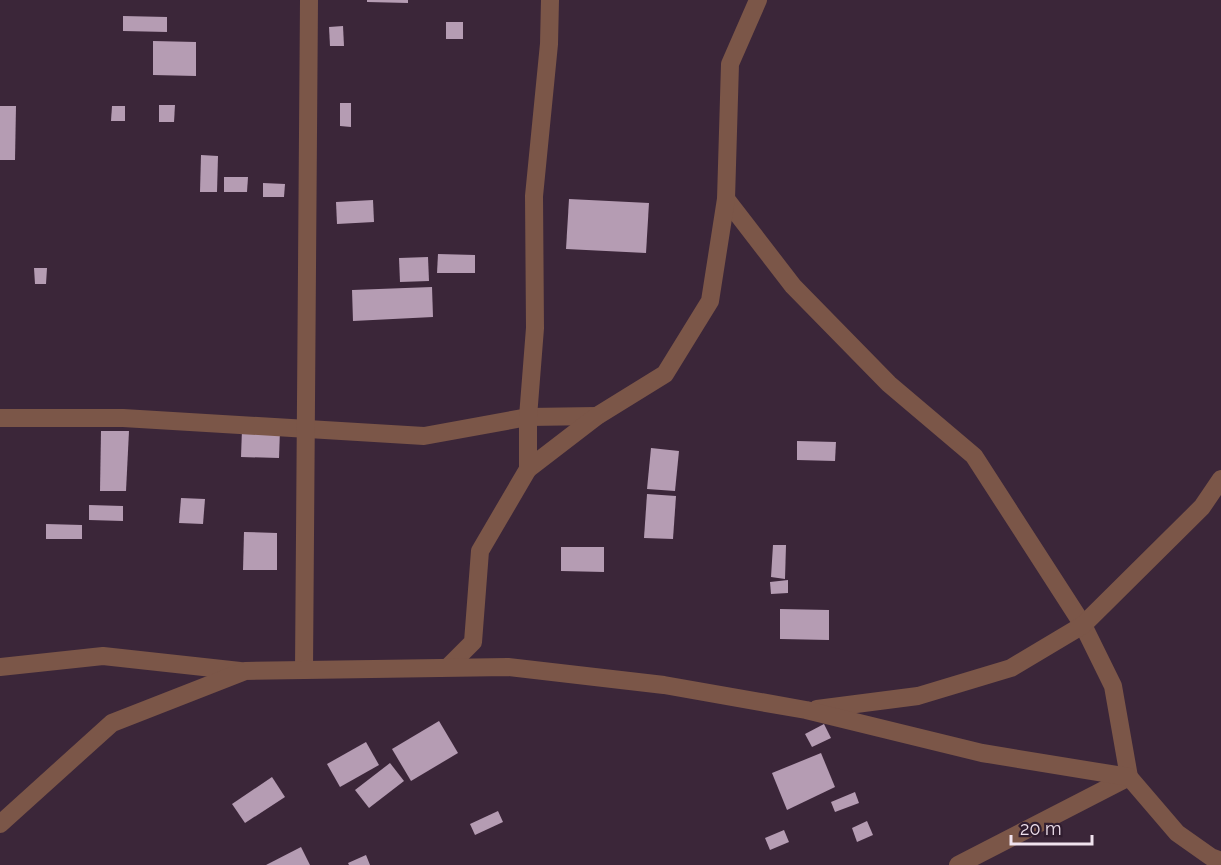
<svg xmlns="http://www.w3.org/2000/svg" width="1221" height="865" font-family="Raleway,sans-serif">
  <rect width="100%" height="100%" fill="#3b2639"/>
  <!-- building -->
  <g fill="#b59cb3">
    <polygon points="367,0 408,0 408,3 367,2"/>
    <polygon points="123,16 167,17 167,32 123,31"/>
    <rect x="446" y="22" width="17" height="17"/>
    <polygon points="343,26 344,46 330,46 329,27"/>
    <polygon points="153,41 196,42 196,76 153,75"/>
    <polygon points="340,103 351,103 351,127 340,126"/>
    <polygon points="159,105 175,105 174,122 159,122"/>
    <polygon points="0,106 16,106 15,160 0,160"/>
    <polygon points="112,106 125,106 125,121 111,121"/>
    <polygon points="201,155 218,156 217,192 200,192"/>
    <polygon points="224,177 248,177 247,192 224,192"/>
    <polygon points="263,183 285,184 284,197 263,197"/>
    <polygon points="569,199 649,203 646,253 566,249"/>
    <polygon points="373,200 374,222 337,224 336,202"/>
    <polygon points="438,254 475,255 475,273 437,273"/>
    <polygon points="428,257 429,281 400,282 399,258"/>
    <polygon points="34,268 47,268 46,284 35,284"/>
    <polygon points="432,287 433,317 353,321 352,290"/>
    <polygon points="242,429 280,430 279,458 241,457"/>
    <polygon points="101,431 129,431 126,491 100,491"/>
    <polygon points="797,441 836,442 835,461 797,460"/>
    <polygon points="651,448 679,451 675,491 647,489"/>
    <polygon points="647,494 676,496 673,539 644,538"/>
    <polygon points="181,498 205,499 203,524 179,523"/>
    <polygon points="89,505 123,506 123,521 89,520"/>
    <polygon points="46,524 82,525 82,539 46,539"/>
    <polygon points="244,532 277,533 277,570 243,570"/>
    <polygon points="773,545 786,545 785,579 771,577"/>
    <polygon points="561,547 604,547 604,572 561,571"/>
    <polygon points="788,580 788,593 771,594 770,582"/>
    <polygon points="780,609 829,610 829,640 780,639"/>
    <polygon points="439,721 458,753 411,781 392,749"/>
    <polygon points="824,724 831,738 812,747 805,734"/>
    <polygon points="366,742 379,765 340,787 327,764"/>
    <polygon points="821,753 835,787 787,810 772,773"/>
    <polygon points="390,763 404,781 369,808 355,790"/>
    <polygon points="272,777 285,797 245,823 232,804"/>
    <polygon points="855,792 859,803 835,812 831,802"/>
    <polygon points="498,811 503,822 475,835 470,824"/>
    <polygon points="867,821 873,835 857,842 852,828"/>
    <polygon points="784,830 789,842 770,850 765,838"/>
    <polygon points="301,847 310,865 266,865"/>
    <polygon points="366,855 370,865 349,865 348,863"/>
  </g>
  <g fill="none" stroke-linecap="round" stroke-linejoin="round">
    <!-- minor -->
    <g stroke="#7b5648" stroke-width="18">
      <polyline points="726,199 793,286 889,384 974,456 1083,625 1113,686 1129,777 958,865"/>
      <polyline points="0,418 123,418 424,436 528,417 597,416"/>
      <polyline points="528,469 597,416 665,374 710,301 726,199 730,64 758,0"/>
      <polyline points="0,667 103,656 240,671"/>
      <polyline points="448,667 473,642 480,551 528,469 528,417 535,328 534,196 549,44 550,0"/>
      <polyline points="304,670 309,0"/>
      <polyline points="817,709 918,696 1011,668 1083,625 1202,507 1221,479"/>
      <polyline points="0,824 112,723 245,671 508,667 664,685 806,710 982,753 1129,777 1177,833 1211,857 1221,861"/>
    </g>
  </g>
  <!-- scale -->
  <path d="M1011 835v9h81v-9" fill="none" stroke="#f0e2ee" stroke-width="3"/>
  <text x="1020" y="835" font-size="18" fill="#f0e2ee" stroke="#301d2f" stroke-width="4.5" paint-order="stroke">20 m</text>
</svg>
